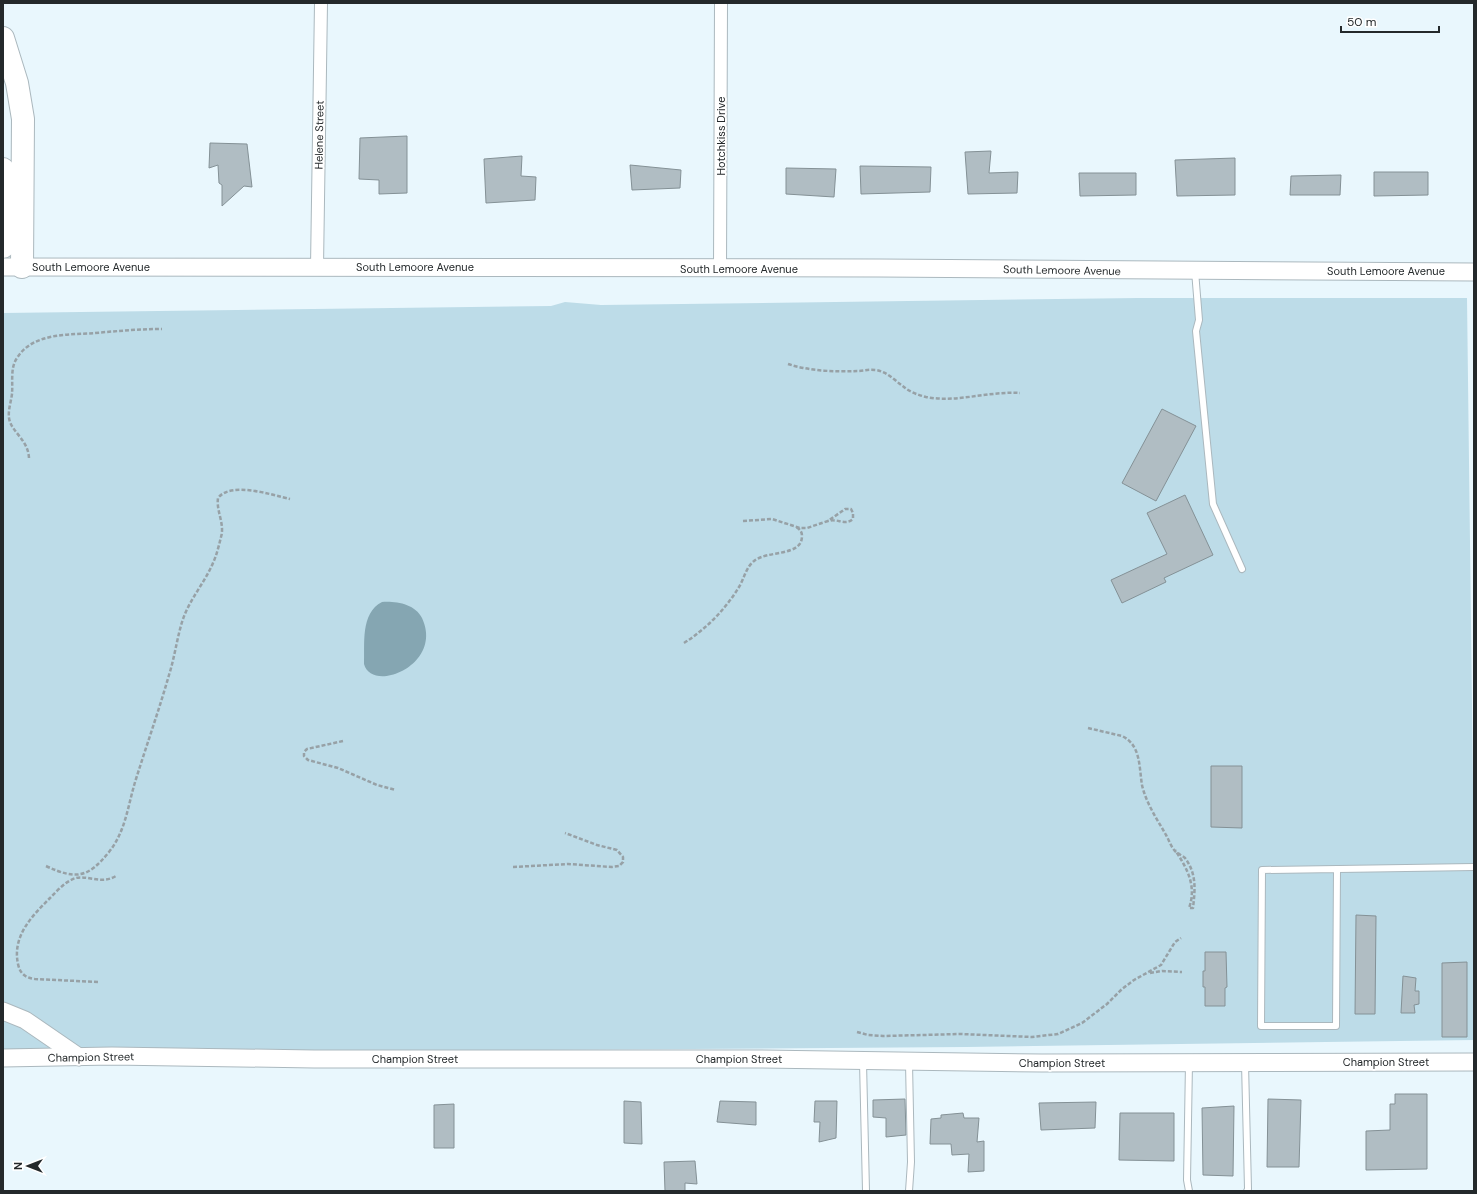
<svg xmlns="http://www.w3.org/2000/svg" width="1477" height="1194" font-family="'DM Sans',sans-serif">
  <rect width="100%" height="100%" fill="#e9f7fd"/>
  <!-- green -->
  <polygon fill="#bddce8" points="1138,298 1467,298 1474,868 1474,1040 966,1047 3,1054 3,313 551,306 565,302 601,305"/>
  <!-- water -->
  <path fill="#85a6b2" d="M382,602C396,601 415,604 422,618C444,665 372,694 364,664C365,645 360,613 382,602Z"/>
  <!-- building -->
  <g fill="#b0bdc3" stroke="#849196">
    <polygon points="407,136 407,193 379,194 379,180 359,179 360,138"/>
    <polygon points="210,143 247,144 252,187 244,186 222,206 222,185 219,183 218,165 209,168"/>
    <polygon points="991,151 989,173 1018,172 1017,193 968,194 965,152"/>
    <polygon points="522,156 521,176 536,177 535,200 486,203 484,159"/>
    <polygon points="1235,158 1235,195 1177,196 1175,160"/>
    <polygon points="630,165 681,170 680,188 632,190"/>
    <polygon points="860,166 931,167 930,192 861,194"/>
    <polygon points="786,168 836,169 834,197 786,194"/>
    <polygon points="1374,172 1428,172 1428,195 1374,196"/>
    <polygon points="1079,173 1136,173 1136,195 1080,196"/>
    <polygon points="1341,175 1340,195 1290,195 1291,176"/>
    <polygon points="1162,409 1196,426 1156,501 1122,483"/>
    <polygon points="1185,495 1213,555 1164,578 1166,582 1122,603 1111,580 1167,554 1147,513"/>
    <polygon points="1211,766 1242,766 1242,828 1211,827"/>
    <polygon points="1356,915 1376,916 1375,1014 1355,1014"/>
    <polygon points="1205,952 1226,952 1227,987 1225,988 1225,1006 1205,1006 1205,987 1203,987 1203,971 1205,971"/>
    <polygon points="1467,962 1467,1037 1442,1037 1442,963"/>
    <polygon points="1403,976 1416,978 1415,991 1419,991 1419,1004 1414,1005 1415,1013 1401,1013"/>
    <polygon points="1395,1094 1427,1094 1427,1169 1366,1170 1366,1131 1390,1130 1390,1104 1395,1104"/>
    <polygon points="905,1099 906,1135 886,1137 886,1118 873,1117 873,1100"/>
    <polygon points="1268,1099 1301,1100 1299,1167 1267,1167"/>
    <polygon points="624,1101 641,1102 642,1144 624,1143"/>
    <polygon points="720,1101 756,1102 756,1125 717,1122"/>
    <polygon points="815,1101 837,1101 836,1138 819,1142 820,1122 814,1122"/>
    <polygon points="1096,1102 1095,1128 1041,1130 1039,1103"/>
    <polygon points="454,1104 454,1148 434,1148 434,1105"/>
    <polygon points="1234,1106 1233,1176 1203,1175 1202,1108"/>
    <polygon points="963,1113 964,1118 979,1118 977,1142 984,1141 984,1171 968,1172 969,1154 952,1155 951,1144 930,1144 931,1119 941,1118 941,1115"/>
    <polygon points="1120,1113 1174,1113 1174,1161 1119,1160"/>
    <polygon points="695,1161 697,1184 685,1183 685,1191 665,1191 664,1162"/>
  </g>
  <g fill="none" stroke-linecap="round" stroke-linejoin="round">
    <defs>
      <g id="lane">
        <polyline points="1195,271 1199,320 1196,331 1213,504 1242,569"/>
        <polyline points="1337,869 1336,1026 1261,1026 1262,870 1474,867"/>
        <polyline points="863,1062 866,1191"/>
        <polyline points="909,1063 911,1162 909,1191"/>
        <polyline points="1189,1063 1187,1180 1189,1191"/>
        <polyline points="1245,1063 1248,1189 1247,1191"/>
      </g>
      <g id="street">
        <polyline points="317,267 321,3"/>
        <polyline points="720,269 721,3"/>
      </g>
      <g id="secondary">
        <polyline points="3,267 879,268 1474,272"/>
        <polyline points="3,1011 25,1020 79,1057"/>
        <polyline points="3,1058 112,1056 314,1059 761,1059 1042,1063 1474,1062"/>
      </g>
      <g id="highway">
        <polyline points="3,38 17,83 23,119 22,267"/>
        <polyline points="3,169 4,178 3,247"/>
      </g>
    </defs>
    <!-- lane casing -->
    <use href="#lane" stroke="#abb8be" stroke-width="8"/>
    <!-- street casing -->
    <use href="#street" stroke="#abb8be" stroke-width="14"/>
    <!-- secondary casing -->
    <use href="#secondary" stroke="#abb8be" stroke-width="19"/>
    <!-- highway casing -->
    <use href="#highway" stroke="#abb8be" stroke-width="24"/>
    <!-- path -->
    <g stroke="#97a1a6" stroke-width="2.5" stroke-dasharray="4 2" stroke-linecap="butt">
      <path d="M788,364C809,371 835,372 857,371C863,371 869,369 875,370C887,371 895,381 904,387C910,392 918,395 926,397C957,403 988,391 1020,393"/>
      <path d="M29,458C28,439 11,432 9,418C8,410 11,402 12,394C13,382 10,368 17,358C33,332 70,335 95,333C118,331 140,329 162,329"/>
      <path d="M743,521L772,519L800,528H807L828,521L845,509H851L853,513V519C845,526 838,518 828,521"/>
      <path d="M684,643C706,629 725,610 739,587C744,579 746,567 754,561C767,550 802,557 802,536C802,532 800,529 796,527"/>
      <path d="M1088,728L1122,736C1141,745 1139,767 1142,785C1146,803 1157,819 1166,835C1169,840 1171,847 1175,851C1178,854 1182,855 1185,858C1197,874 1195,890 1193,908H1189C1197,886 1187,868 1175,850"/>
      <polyline points="343,741 307,749 304,752 304,756 308,760 338,768 377,785 396,790"/>
      <path d="M46,866C76,880 88,878 109,852C126,831 128,804 136,779C147,744 159,710 169,675C175,656 177,637 183,619C190,599 205,582 213,563C217,554 219,545 221,537C225,524 216,511 218,498C231,481 272,495 290,499"/>
      <polyline points="513,867 568,864 612,867 619,866 623,862 623,857 617,850 597,845 565,833"/>
      <polyline points="1150,973 1162,971 1182,972"/>
      <path d="M98,982L35,979C26,978 20,974 18,964C12,936 32,916 50,898C56,892 63,884 71,880C84,872 99,886 116,876"/>
      <polyline points="857,1032 868,1035 883,1036 961,1034 1032,1037 1058,1034 1082,1023 1107,1004 1122,989 1134,980 1161,965 1175,942 1181,938"/>
    </g>
    <!-- lane -->
    <use href="#lane" stroke="#fff" stroke-width="6"/>
    <!-- street -->
    <use href="#street" stroke="#fff" stroke-width="12"/>
    <!-- secondary -->
    <use href="#secondary" stroke="#fff" stroke-width="17"/>
    <!-- highway -->
    <use href="#highway" stroke="#fff" stroke-width="22"/>
  </g>
  <g text-anchor="middle" stroke-width="3.5" stroke-linejoin="round" paint-order="stroke">
    <!-- street labels -->
    <g font-size="11" fill="#24292b" stroke="#fff">
      <text transform="translate(319 135) rotate(-89)" y="4">Helene Street</text>
      <text transform="translate(721 136) rotate(-90)" y="4">Hotchkiss Drive</text>
      <text x="91" y="271">South Lemoore Avenue</text>
      <text x="415" y="271">South Lemoore Avenue</text>
      <text x="739" y="273">South Lemoore Avenue</text>
      <text transform="translate(1062 270) rotate(1)" y="4">South Lemoore Avenue</text>
      <text x="1386" y="275">South Lemoore Avenue</text>
      <text transform="translate(91 1057) rotate(-1)" y="4">Champion Street</text>
      <text x="415" y="1063">Champion Street</text>
      <text x="739" y="1063">Champion Street</text>
      <text x="1386" y="1066">Champion Street</text>
      <text x="1062" y="1067">Champion Street</text>
    </g>
  </g>
  <!-- border -->
  <rect width="1477" height="1194" fill="none" stroke="#24292b" stroke-width="8"/>
  <!-- north arrow -->
  <g transform="translate(28 1166) rotate(270)" stroke="#ffffff" stroke-width="3" paint-order="stroke">
  <path d="M0-3L7 15L0 10L-7 15Z" fill="#24292b"/>
  <text y="-6" font-size="11" font-weight="bold" text-anchor="middle" fill="#24292b">N</text>
  </g>
  <!-- scale -->
  <path d="M1341 26v6h98v-6" fill="none" stroke="#24292b" stroke-width="2"/>
  <text x="1347" y="26" font-size="12" fill="#24292b" stroke="#ffffff" stroke-width="3" paint-order="stroke">50 m</text>
</svg>
